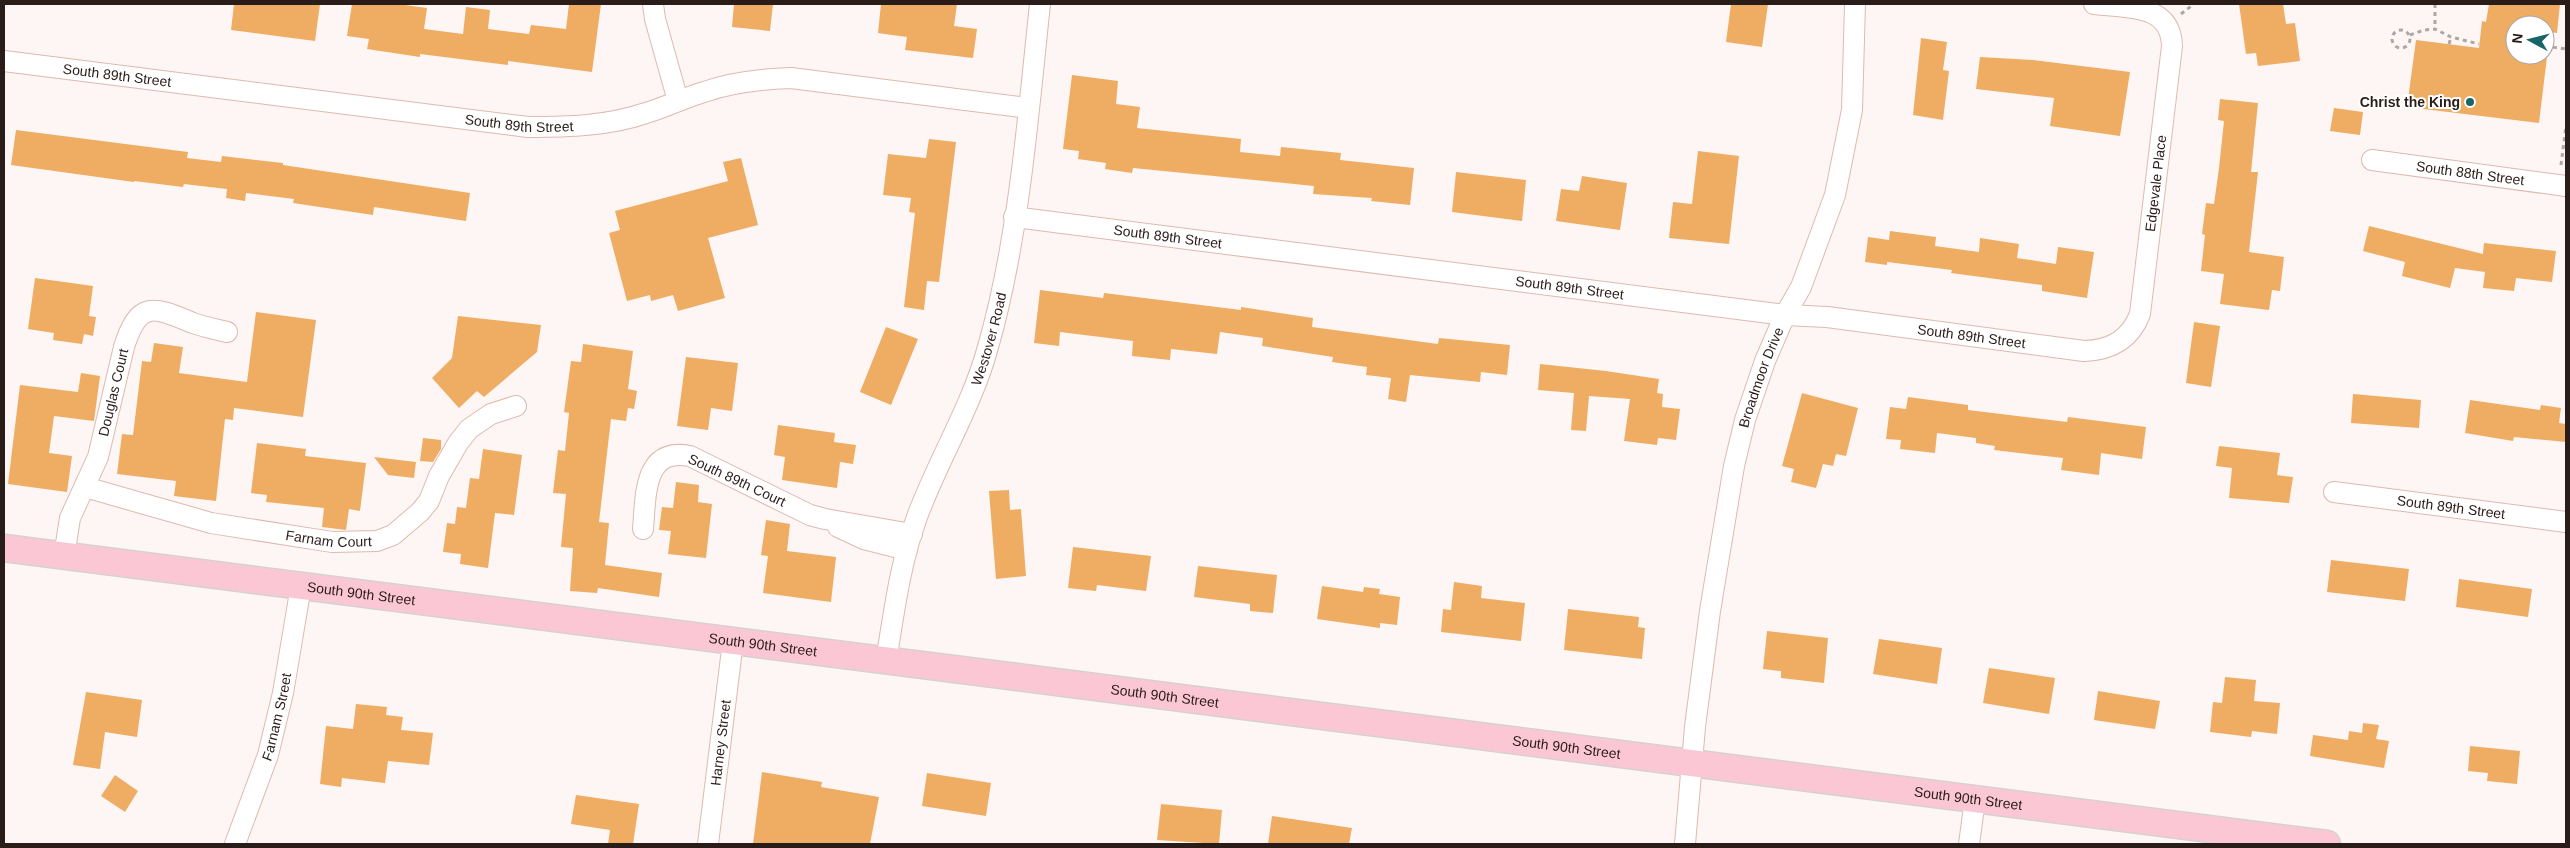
<svg xmlns="http://www.w3.org/2000/svg" width="2570" height="848" font-family="Helvetica,sans-serif">
  <rect width="100%" height="100%" fill="#fef6f4"/>
  <!-- building -->
  <g fill="#eead63" fill-rule="evenodd">
    <polygon points="234,4 320,4 315,41 231,30"/>
    <polygon points="352,4 398,4 427,8 424,29 463,34 466,7 490,10 488,29 529,34 531,25 566,29 569,4 601,4 592,72 508,61 508,65 420,54 420,57 367,49 369,39 347,36"/>
    <polygon points="734,4 773,4 770,31 732,27"/>
    <polygon points="881,4 957,4 954,26 977,29 973,58 905,50 907,37 878,33"/>
    <polygon points="1731,4 1768,4 1762,47 1726,42"/>
    <polygon points="2239,4 2283,4 2286,24 2295,23 2300,61 2258,66 2256,53 2246,54"/>
    <path d="M2489,4H2560L2557,33L2550,32L2539,123L2407,107L2416,40L2479,48L2482,21L2486,22ZM2515,25H2545V55H2515Z"/>
    <polygon points="1921,38 1947,42 1943,70 1949,71 1943,120 1913,115"/>
    <polygon points="1980,57 2033,60 2130,72 2120,136 2050,126 2054,98 1976,89"/>
    <polygon points="1072,75 1118,81 1116,104 1140,107 1137,128 1241,139 1240,152 1280,156 1281,147 1341,153 1340,160 1414,168 1410,205 1371,201 1372,198 1313,194 1314,186 1133,168 1132,173 1105,169 1106,163 1078,159 1079,151 1063,149"/>
    <polygon points="2220,99 2258,103 2251,172 2258,172 2249,252 2284,257 2280,291 2272,290 2269,310 2220,304 2224,274 2201,271 2205,235 2202,234 2206,203 2214,204 2219,168 2224,121 2218,120"/>
    <polygon points="2334,108 2363,112 2360,135 2330,131"/>
    <polygon points="16,130 188,152 187,158 221,162 222,156 283,163 283,165 470,193 466,221 374,207 373,215 293,203 294,199 246,193 245,201 226,198 227,189 184,184 183,187 134,181 134,182 11,165"/>
    <polygon points="929,139 956,142 939,282 927,281 924,310 904,307 915,213 909,212 911,198 883,195 888,154 926,158"/>
    <polygon points="1698,151 1739,156 1729,244 1669,238 1673,202 1692,204"/>
    <polygon points="741,158 758,225 708,238 725,298 678,311 673,295 651,301 650,295 627,301 609,233 620,230 615,211 728,181 723,162"/>
    <polygon points="1456,172 1526,180 1522,221 1452,212"/>
    <polygon points="1582,176 1627,183 1620,230 1556,221 1561,189 1579,191"/>
    <polygon points="2369,226 2483,254 2484,243 2556,251 2552,282 2516,278 2514,291 2483,288 2485,272 2455,268 2450,288 2402,276 2405,262 2363,251"/>
    <polygon points="1890,231 1936,237 1935,246 1979,252 1980,238 2019,244 2017,258 2056,264 2058,247 2094,252 2087,298 2042,291 2042,285 1951,273 1952,270 1887,262 1887,265 1865,262 1868,237 1889,240"/>
    <polygon points="35,278 93,286 89,316 96,317 93,336 84,334 82,344 53,340 54,333 28,329"/>
    <polygon points="1040,290 1103,298 1104,293 1241,310 1241,307 1313,318 1312,327 1438,344 1439,338 1510,345 1507,375 1481,372 1480,382 1410,375 1406,402 1388,399 1391,378 1366,375 1367,367 1332,362 1333,357 1262,346 1263,338 1220,332 1217,354 1171,349 1170,360 1132,356 1133,341 1060,332 1059,346 1034,343"/>
    <polygon points="256,312 316,320 303,417 234,408 233,420 225,419 216,501 174,496 176,481 117,474 122,434 133,435 142,361 151,362 154,343 183,347 179,373 247,382"/>
    <polygon points="458,316 541,325 537,352 484,397 477,391 459,408 432,378 452,358"/>
    <polygon points="2194,322 2220,326 2211,387 2186,383"/>
    <polygon points="886,327 918,339 891,405 860,392"/>
    <polygon points="583,344 633,351 628,389 637,391 634,409 628,408 626,421 611,419 599,522 609,523 605,565 662,573 659,597 598,588 597,593 570,591 573,548 561,547 566,494 553,493 558,450 565,451 569,413 564,412 571,361 581,362"/>
    <polygon points="686,357 738,363 732,411 711,408 708,430 677,426"/>
    <polygon points="1540,364 1606,371 1659,379 1657,393 1663,394 1662,407 1680,409 1676,440 1658,438 1657,445 1624,441 1630,399 1589,396 1586,431 1571,430 1574,393 1538,390"/>
    <polygon points="81,373 100,376 94,421 54,416 49,453 72,456 67,492 8,484 20,385 78,392"/>
    <polygon points="1802,393 1858,408 1846,456 1836,454 1833,466 1823,464 1816,488 1791,482 1794,469 1782,466"/>
    <polygon points="2353,394 2421,400 2419,428 2351,423"/>
    <polygon points="1908,397 1968,405 1968,410 2067,422 2068,417 2146,427 2142,459 2101,453 2099,475 2061,470 2063,458 1994,450 1995,446 1976,443 1976,438 1937,433 1935,453 1900,449 1901,440 1886,439 1890,407 1906,409"/>
    <polygon points="2470,400 2540,410 2541,405 2561,408 2559,423 2566,424 2566,442 2514,437 2513,441 2465,433"/>
    <polygon points="778,425 835,433 834,442 856,445 853,464 840,462 837,488 782,480 785,457 774,455"/>
    <polygon points="423,438 441,440 441,449 433,462 420,461"/>
    <polygon points="257,443 306,449 305,456 366,463 360,511 349,509 346,530 322,527 324,508 266,502 267,495 251,493"/>
    <polygon points="2219,446 2280,453 2277,475 2293,477 2289,503 2229,498 2232,468 2216,466"/>
    <polygon points="483,449 522,455 514,515 495,513 488,568 460,564 461,554 443,552 447,523 455,524 457,507 466,508 470,478 479,479"/>
    <polygon points="374,457 416,462 414,478 388,475"/>
    <polygon points="676,482 699,485 698,502 712,504 706,558 668,554 671,531 659,530 662,507 673,508"/>
    <polygon points="1009,490 1010,510 1021,509 1026,576 996,579 989,491"/>
    <polygon points="766,520 790,524 787,551 836,557 831,602 763,593 768,556 761,555"/>
    <polygon points="1073,547 1151,556 1146,591 1097,585 1096,591 1068,588"/>
    <polygon points="2331,560 2409,569 2405,601 2327,592"/>
    <polygon points="1198,566 1277,575 1273,613 1250,611 1250,604 1194,597"/>
    <polygon points="2459,579 2532,589 2528,617 2456,607"/>
    <polygon points="1454,582 1482,586 1481,598 1525,603 1521,641 1441,632 1443,609 1451,610"/>
    <polygon points="1322,586 1363,592 1364,587 1380,589 1379,594 1400,597 1397,625 1380,623 1380,628 1317,619"/>
    <polygon points="1568,609 1639,617 1638,627 1645,628 1642,659 1564,650"/>
    <polygon points="1767,631 1828,638 1824,683 1781,678 1781,671 1763,669"/>
    <polygon points="1879,639 1942,648 1937,684 1873,674"/>
    <polygon points="1989,668 2055,678 2049,714 1983,703"/>
    <polygon points="2225,677 2256,680 2254,701 2280,703 2277,734 2252,731 2251,737 2210,732 2213,702 2222,703"/>
    <polygon points="2098,691 2160,701 2155,729 2094,720"/>
    <polygon points="86,692 142,700 137,737 105,732 100,769 73,765"/>
    <polygon points="356,704 387,707 386,715 403,717 401,730 433,733 429,765 388,761 385,783 342,778 341,787 320,784 326,726 353,729"/>
    <polygon points="2363,723 2379,725 2376,739 2389,741 2384,768 2310,756 2313,735 2348,740 2349,731 2362,733"/>
    <polygon points="2470,746 2520,751 2517,784 2487,781 2488,773 2468,771"/>
    <polygon points="762,772 822,782 821,787 879,797 870,844 753,844"/>
    <polygon points="927,773 991,783 986,816 922,806"/>
    <polygon points="115,775 138,791 125,812 101,796"/>
    <polygon points="576,795 639,804 633,844 608,844 610,830 571,824"/>
    <polygon points="1161,804 1222,810 1219,844 1157,840"/>
    <polygon points="1272,816 1352,828 1349,844 1268,844"/>
  </g>
  <g fill="none" stroke-linecap="round" stroke-linejoin="round">
    <defs>
      <g id="minor">
        <polyline points="653,4 655,19 678,101"/>
        <path id="s1" d="M4,61L528,127C568,127 608,126 646,113C666,107 684,98 704,92C732,82 761,79 791,78L1028,108"/>
        <path id="s2" d="M2372,160L2566,186"/>
        <path id="s3" d="M1014,217L1785,315L1827,317L2084,351C2111,350 2130,340 2140,314L2172,46C2171,3 2126,8 2094,4"/>
        <path id="s4" d="M85,487L211,523L332,542L377,541L393,535L420,512L429,501L439,476L458,443L469,429L491,414L516,406"/>
        <path id="s5" d="M2334,492L2566,522"/>
        <polyline points="838,527 864,539 907,550"/>
        <path d="M643,529C646,496 643,447 690,456L810,515L825,519L912,534"/>
        <path id="s6" d="M64,556L70,518L98,457L124,347C139,299 154,307 193,323C204,327 215,329 227,332"/>
        <path id="s7" d="M886,661C894,613 900,563 917,517C938,460 972,406 988,347C1019,239 1028,116 1040,4"/>
        <path id="s8" d="M235,844L268,755L283,693L301,586"/>
        <path id="s9" d="M708,844L733,641"/>
        <path id="s10" d="M1685,844L1695,727L1710,611L1734,466L1745,420L1765,361L1785,315L1801,287L1835,195L1852,110L1855,4"/>
        <polyline points="1969,844 1975,800"/>
      </g>
      <g id="major">
        <path id="s11" d="M4,548L2327,844"/>
      </g>
    </defs>
    <!-- minor casing -->
    <use href="#minor" stroke="#deb9af" stroke-width="22"/>
    <!-- major casing -->
    <use href="#major" stroke="#d4d2d1" stroke-width="29"/>
    <!-- path -->
    <g stroke="#afa5a2" stroke-width="3" stroke-dasharray="4 4" stroke-linecap="butt">
      <polyline points="2435,4 2435,29"/>
      <polyline points="2181,14 2194,4"/>
      <circle cx="2401" cy="39" r="9"/>
      <polyline points="2410,35 2424,30 2435,29 2451,37 2479,44"/>
      <polyline points="2449,44 2451,37"/>
      <polyline points="2545,46 2566,49"/>
      <polyline points="2549,47 2551,32"/>
      <polyline points="2561,165 2566,126"/>
    </g>
    <!-- minor -->
    <use href="#minor" stroke="#fff" stroke-width="20"/>
    <!-- major -->
    <use href="#major" stroke="#fcc7d5" stroke-width="26"/>
  </g>
  <!-- markers -->
  <circle fill="#176569" stroke="#fff" stroke-width="2" cx="2470" cy="102" r="5"/>
  <g text-anchor="middle" stroke-width="4" stroke-linejoin="round" paint-order="stroke">
    <!-- street labels -->
    <g font-size="14" fill="#2a1c19" stroke="#fff">
      <text dy="5" stroke="none"><textPath href="#s1" startOffset="114">South 89th Street</textPath></text>
      <text dy="5" stroke="none"><textPath href="#s1" startOffset="519">South 89th Street</textPath></text>
      <text dy="5" stroke="none"><textPath href="#s2" startOffset="99">South 88th Street</textPath></text>
      <text dy="5" stroke="none"><textPath href="#s3" startOffset="1282">Edgevale Place</textPath></text>
      <text dy="5" stroke="none"><textPath href="#s3" startOffset="155">South 89th Street</textPath></text>
      <text dy="5" stroke="none"><textPath href="#s3" startOffset="560">South 89th Street</textPath></text>
      <text dy="5" stroke="none"><textPath href="#s3" startOffset="965">South 89th Street</textPath></text>
      <text dy="5" stroke="none"><textPath href="#s7" startOffset="340">Westover Road</textPath></text>
      <text dy="5" stroke="none"><textPath href="#s10" startOffset="474">Broadmoor Drive</textPath></text>
      <text dy="5" stroke="none"><textPath href="#s6" startOffset="172">Douglas Court</textPath></text>
      <text transform="translate(737 480) rotate(25)" y="5">South 89th Court</text>
      <text dy="5" stroke="none"><textPath href="#s5" startOffset="118">South 89th Street</textPath></text>
      <text dy="5" stroke="none"><textPath href="#s4" startOffset="250">Farnam Court</textPath></text>
      <text dy="5" stroke="none"><textPath href="#s11" startOffset="360">South 90th Street</textPath></text>
      <text dy="5" stroke="none"><textPath href="#s11" startOffset="765">South 90th Street</textPath></text>
      <text dy="5" stroke="none"><textPath href="#s11" startOffset="1170">South 90th Street</textPath></text>
      <text dy="5" stroke="none"><textPath href="#s8" startOffset="134">Farnam Street</textPath></text>
      <text dy="5" stroke="none"><textPath href="#s9" startOffset="102">Harney Street</textPath></text>
      <text dy="5" stroke="none"><textPath href="#s11" startOffset="1575">South 90th Street</textPath></text>
      <text dy="5" stroke="none"><textPath href="#s11" startOffset="1980">South 90th Street</textPath></text>
    </g>
    <!-- poi labels -->
    <g font-size="14" font-weight="bold" fill="#2a1c19" stroke="#fff" text-anchor="end">
      <text x="2460" y="107">Christ the King</text>
    </g>
  </g>
  <!-- border -->
  <rect width="2570" height="848" fill="none" stroke="#2a1c19" stroke-width="10"/>
  <!-- north arrow -->
  <g transform="translate(2530 40) rotate(277)"><circle r="24" fill="#ffffff" stroke="#aaa4a3"/>
  <path d="M0-4L9 19L0 12L-9 19Z" fill="#176569"/>
  <text y="-8" font-size="14" font-weight="bold" text-anchor="middle" fill="#2a1c19">N</text>
  </g>
</svg>
